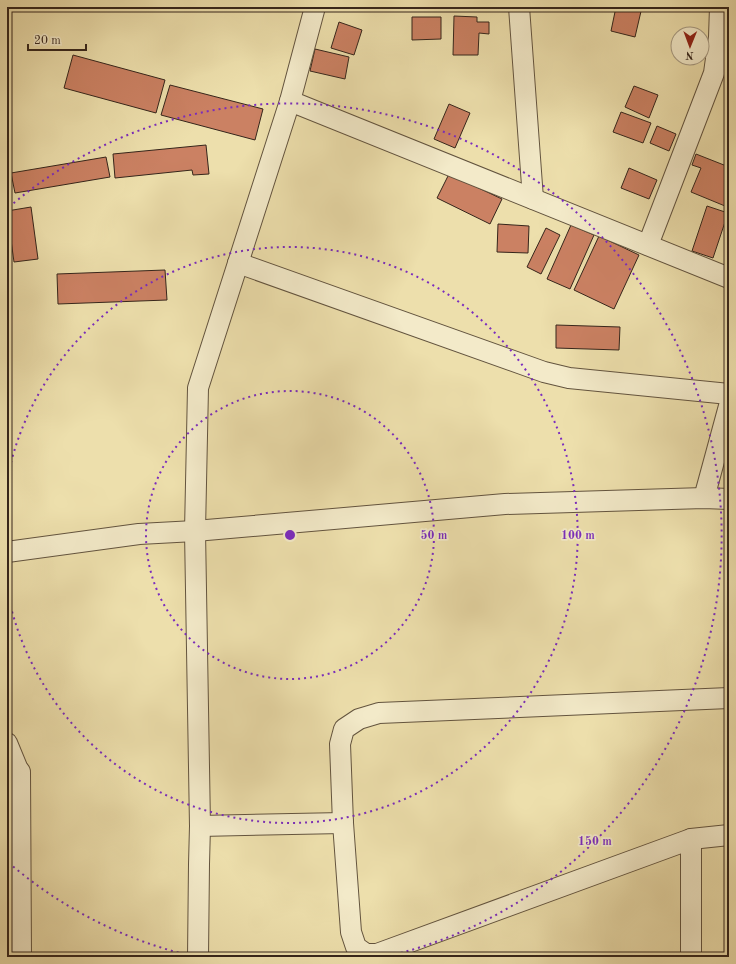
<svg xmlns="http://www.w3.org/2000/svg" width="736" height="964" font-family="'Old Standard TT',serif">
  <rect width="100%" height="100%" fill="#eddfac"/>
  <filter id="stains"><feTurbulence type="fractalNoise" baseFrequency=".005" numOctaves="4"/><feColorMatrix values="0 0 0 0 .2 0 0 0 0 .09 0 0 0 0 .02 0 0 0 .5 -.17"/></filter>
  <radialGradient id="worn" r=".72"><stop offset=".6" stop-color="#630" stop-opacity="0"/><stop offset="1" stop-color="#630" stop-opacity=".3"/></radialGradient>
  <!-- building -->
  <g fill="#cb8163" stroke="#35251b">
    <polygon points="616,7 642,7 635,37 611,31"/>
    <polygon points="454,16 477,17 477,22 489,22 489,34 479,33 478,55 453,55"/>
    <polygon points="412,17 441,17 441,39 412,40"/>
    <polygon points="339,22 362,30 354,55 331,48"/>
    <polygon points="315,49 349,57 345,79 310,71"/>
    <polygon points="73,55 165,80 156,113 64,88"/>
    <polygon points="170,85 263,109 255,140 161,115"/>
    <polygon points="634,86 658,95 649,118 625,107"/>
    <polygon points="449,104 470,113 455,148 434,139"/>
    <polygon points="621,112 651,123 643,143 613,132"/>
    <polygon points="657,126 676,134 669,151 650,143"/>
    <polygon points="206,145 209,174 193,175 192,170 115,178 113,154"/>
    <polygon points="696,154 729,167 729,197 725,206 691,192 701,168 692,165"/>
    <polygon points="106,157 110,177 15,193 11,173"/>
    <polygon points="629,168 657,180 649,199 621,188"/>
    <polygon points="449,174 502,199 490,224 437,198"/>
    <polygon points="707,206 728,213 713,258 692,251"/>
    <polygon points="31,207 38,259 14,262 7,211"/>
    <polygon points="498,224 529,226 528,253 497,252"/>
    <polygon points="571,225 594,235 570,289 547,279"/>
    <polygon points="546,228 560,235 541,274 527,267"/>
    <polygon points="599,236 639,255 614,309 574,290"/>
    <polygon points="165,270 167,300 58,304 57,274"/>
    <polygon points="556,325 620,327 619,350 556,348"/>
  </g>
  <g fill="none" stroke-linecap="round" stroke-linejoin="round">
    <defs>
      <g id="minor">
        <polyline points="519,7 533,199"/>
        <polyline points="290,101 729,278"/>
        <polyline points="648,245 714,73 719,37 720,7"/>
        <polyline points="238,263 544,372 569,378 729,394"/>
        <polyline points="704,498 729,406"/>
        <polyline points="7,552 139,534 195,531 505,504 704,498 729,499"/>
        <polyline points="729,698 379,713 359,719 344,729 340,744 343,823 351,932 356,947 366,954 377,954 691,839 729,835"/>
        <polyline points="7,743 19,772 7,773"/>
        <polyline points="200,826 343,823"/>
        <polyline points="691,839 691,957"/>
        <polyline points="198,957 199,864 200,826 195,531 198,388 290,101 315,7"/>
      </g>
      <polyline id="tertiary" points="19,772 20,957"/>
    </defs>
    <!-- minor casing -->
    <use href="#minor" stroke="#63543f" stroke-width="22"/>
    <!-- tertiary casing -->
    <use href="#tertiary" stroke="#63543f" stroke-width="24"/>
    <!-- minor -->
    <use href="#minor" stroke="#f3eac9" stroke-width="20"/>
    <!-- tertiary -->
    <use href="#tertiary" stroke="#f3eac9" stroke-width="22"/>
  </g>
  <!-- distance rings -->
  <g fill="none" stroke="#7b2cbf" stroke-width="2" stroke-dasharray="2 4">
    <circle cx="290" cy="535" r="144"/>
    <path d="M7 480A288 288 0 1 1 7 590"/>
    <path d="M196 957A432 432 0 0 1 9 863M9 207A432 432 0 1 1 384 957"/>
  </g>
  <circle cx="290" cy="535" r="6" fill="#7b2cbf" stroke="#f3eac9" stroke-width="2"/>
  <g font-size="12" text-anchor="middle" font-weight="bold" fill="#7b2cbf" stroke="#f3eac9" stroke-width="3.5" stroke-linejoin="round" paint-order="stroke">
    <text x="434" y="539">50 m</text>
    <text x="578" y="539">100 m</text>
    <text x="595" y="845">150 m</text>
  </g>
  <!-- margin -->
  <rect width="736" height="964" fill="none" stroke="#eddfac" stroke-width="24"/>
  <rect x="8" y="8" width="720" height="948" fill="none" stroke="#35251b" stroke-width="2"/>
  <rect x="12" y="12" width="712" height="940" fill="none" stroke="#35251b"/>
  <!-- north arrow -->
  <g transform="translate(690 46) rotate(181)"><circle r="19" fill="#f3eac9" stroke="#a79b83"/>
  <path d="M0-3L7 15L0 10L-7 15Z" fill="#8f2418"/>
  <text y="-6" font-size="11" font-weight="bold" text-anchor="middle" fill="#35251b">N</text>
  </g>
  <!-- scale -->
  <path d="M28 44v6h58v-6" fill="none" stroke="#35251b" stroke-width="2"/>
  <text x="34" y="44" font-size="12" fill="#35251b" stroke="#f3eac9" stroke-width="3" paint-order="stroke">20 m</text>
  <rect width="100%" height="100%" filter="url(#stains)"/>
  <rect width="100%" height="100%" fill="url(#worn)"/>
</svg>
